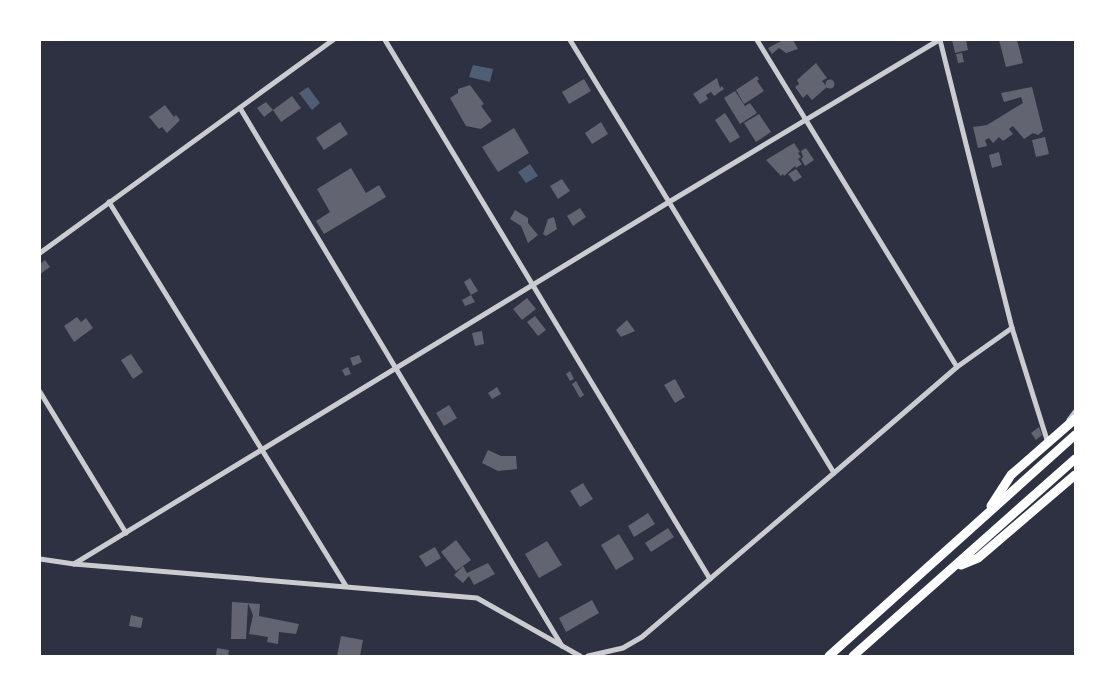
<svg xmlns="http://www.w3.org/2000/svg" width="1115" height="696" font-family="Lora,serif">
  <rect width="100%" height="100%" fill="#2d3142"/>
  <!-- water -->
  <g fill="#4f5d75">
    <polygon points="473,65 493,69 490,82 469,77"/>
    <polygon points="308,87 320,103 312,110 299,93"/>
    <polygon points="530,164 538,176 526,183 518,172"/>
  </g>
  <!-- building -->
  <g fill="#626471">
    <polygon points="783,40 793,40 798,49 786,53 779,48 772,54 768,48"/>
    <polygon points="952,40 966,40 968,50 955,53"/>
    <polygon points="999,40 1017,40 1023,63 1006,67"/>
    <polygon points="962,53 964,62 958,63 956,54"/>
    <polygon points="816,63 827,78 822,81 827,87 812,100 807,94 803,98 795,87 799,84 797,80"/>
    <polygon points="757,76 759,79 757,81 764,91 744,104 736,90"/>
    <polygon points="717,78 720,88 722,86 724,89 714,96 711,92 706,95 708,99 700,104 693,94"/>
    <polygon points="584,79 591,91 569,104 562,92"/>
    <circle cx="830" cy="84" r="4.5"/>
    <polygon points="470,85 484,104 481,106 492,121 481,129 466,126 450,98 458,93 458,89"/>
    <polygon points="1032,87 1043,131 1038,135 1033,133 1024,139 1013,126 1009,129 1013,134 1003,141 999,137 993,143 989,138 985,140 987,146 978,148 973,127 987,125 1023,103 1021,97 1004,102 1001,93"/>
    <polygon points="735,91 745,106 750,103 757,113 740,124 724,98"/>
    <polygon points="292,96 301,108 281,122 273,110"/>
    <polygon points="266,102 273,110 264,117 257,108"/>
    <polygon points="165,105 174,117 176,115 180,120 167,133 162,127 159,129 149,117"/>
    <polygon points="725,113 740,137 730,143 715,120"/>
    <polygon points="759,114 771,132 756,142 744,123"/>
    <polygon points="340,122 348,134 324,150 316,138"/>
    <polygon points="601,122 608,134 592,144 585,133"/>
    <polygon points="514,128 529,153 498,172 482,147"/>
    <polygon points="1045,137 1049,154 1036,157 1032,140"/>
    <polygon points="794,143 800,152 798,153 801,157 798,159 802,164 796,168 795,166 784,176 783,174 781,176 766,160"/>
    <polygon points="806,148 814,160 805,166 801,159 803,157 801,151"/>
    <polygon points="999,152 1002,165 992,168 989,155"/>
    <polygon points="351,168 366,193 379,185 386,197 324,234 316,221 330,212 317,189"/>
    <polygon points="796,169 802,177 794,182 788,174"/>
    <polygon points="562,179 570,191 558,199 550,186"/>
    <polygon points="580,208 586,217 573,226 567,216"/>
    <polygon points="515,210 528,218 528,223 538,235 528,243 521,226 510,219"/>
    <polygon points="554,217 557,229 546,236 543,234 548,219"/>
    <polygon points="45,260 50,267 40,274 40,264"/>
    <polygon points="470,278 478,291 471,295 464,282"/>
    <polygon points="471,295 475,302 465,306 462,300"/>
    <polygon points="527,298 536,309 522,320 513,309"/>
    <polygon points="535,316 546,330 538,336 527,322"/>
    <polygon points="77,317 81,322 86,318 93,328 74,342 64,326"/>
    <polygon points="627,320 635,331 621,337 616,330"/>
    <polygon points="482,331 484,344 475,346 472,333"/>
    <polygon points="131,354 143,372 133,379 121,360"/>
    <polygon points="359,355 362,362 353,366 350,358"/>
    <polygon points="348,367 351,374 345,376 342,370"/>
    <polygon points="570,371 574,379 570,381 566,374"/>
    <polygon points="675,379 685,397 675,403 664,385"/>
    <polygon points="576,381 584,395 580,398 572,384"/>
    <polygon points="497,387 501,394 492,399 488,393"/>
    <polygon points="449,405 457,418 444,426 436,413"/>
    <polygon points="1039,427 1042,435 1036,440 1031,433"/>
    <polygon points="488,450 501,456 516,456 517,469 498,471 482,463"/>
    <polygon points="583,483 593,499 580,507 570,491"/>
    <polygon points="648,513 655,524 634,537 628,526"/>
    <polygon points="668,528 674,537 651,552 645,543"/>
    <polygon points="619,534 634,559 616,570 601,545"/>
    <polygon points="456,540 471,560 456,571 441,552"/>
    <polygon points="547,541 562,565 539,578 525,554"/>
    <polygon points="435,547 441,558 426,567 419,556"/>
    <polygon points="488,563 495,574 474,585 469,576 463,583 454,575 463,566 467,573"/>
    <polygon points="592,600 599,613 566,632 559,618"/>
    <polygon points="232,602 248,603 246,639 231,639"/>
    <polygon points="248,603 260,604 259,616 299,624 296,634 279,632 278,644 267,642 268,637 249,634 253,615"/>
    <polygon points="131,615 143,618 141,628 129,626"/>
    <polygon points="341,636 363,640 360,656 337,656"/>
    <polygon points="217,648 229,650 228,656 216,656"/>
  </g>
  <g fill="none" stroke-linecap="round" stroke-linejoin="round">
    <!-- minor -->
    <g stroke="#caccd0" stroke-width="5">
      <polyline points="385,40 710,579"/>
      <polyline points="757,40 957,367 1012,328"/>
      <polyline points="939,40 669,202 834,473 957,367"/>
      <polyline points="940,40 1012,328 1048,443"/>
      <polyline points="240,108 562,646"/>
      <polyline points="109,202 346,586"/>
      <polyline points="40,253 333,40"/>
      <polyline points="40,392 126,533"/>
      <polyline points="1069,420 1075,412"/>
      <polyline points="40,559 74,564 477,598 580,656"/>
      <polyline points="74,564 669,202 570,40"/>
      <polyline points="588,656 623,648 642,637 834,473"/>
    </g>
    <!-- trunk -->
    <g stroke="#fff" stroke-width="9">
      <polyline points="991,506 1011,475 1075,419"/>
      <polyline points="961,565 978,558 1075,475"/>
      <polyline points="829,656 1075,435"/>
      <polyline points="853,656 1075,459"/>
    </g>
  </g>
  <!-- border -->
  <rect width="1115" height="696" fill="none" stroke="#ffffff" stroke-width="82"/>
</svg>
